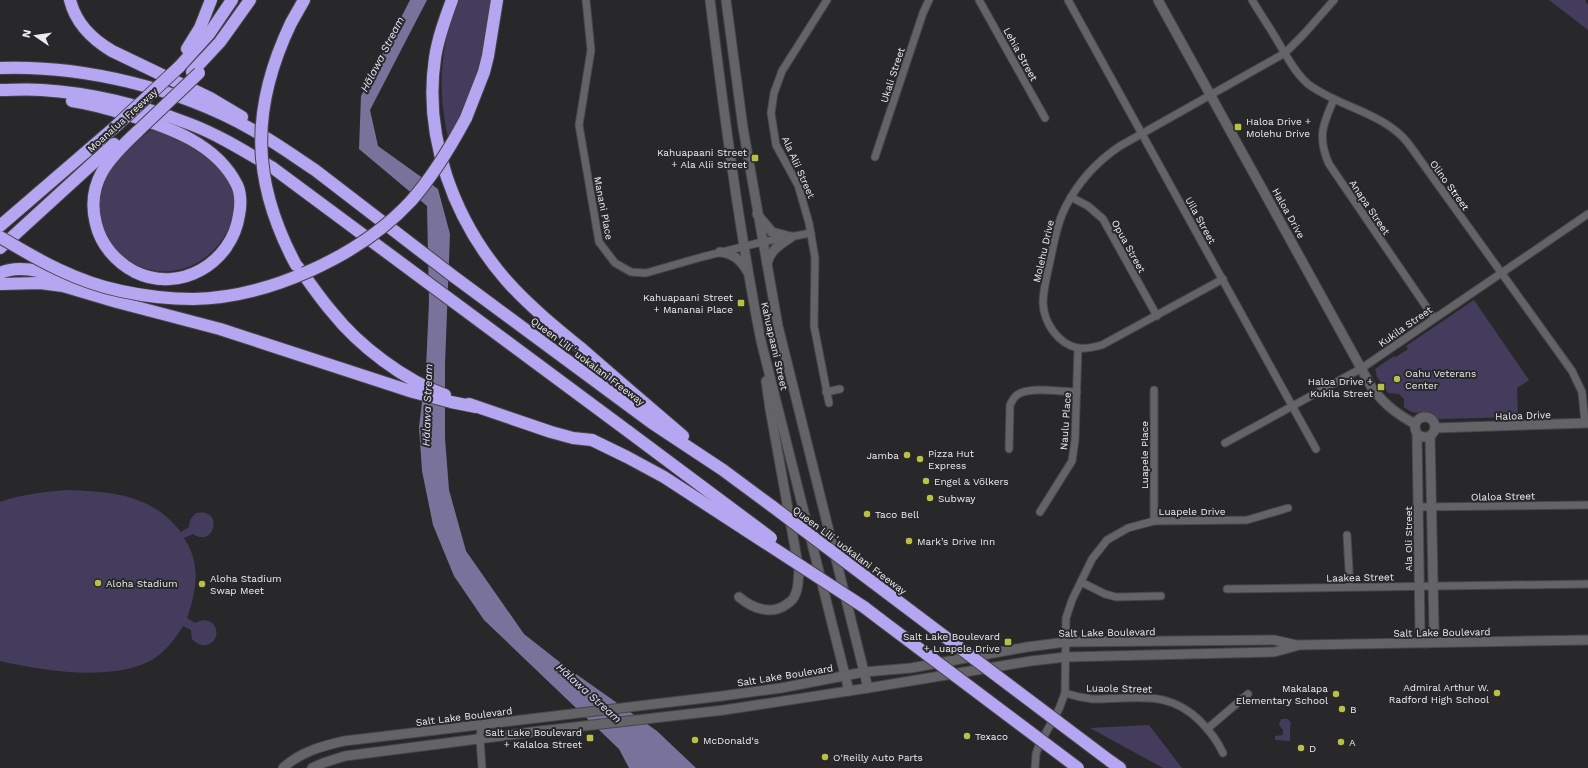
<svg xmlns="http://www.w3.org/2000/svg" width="1588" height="768" font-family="'Work Sans',sans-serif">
  <rect width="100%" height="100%" fill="#28282b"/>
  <!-- green -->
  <g fill="#433c5c">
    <path d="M459,0H492L482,62L467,103L448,137C437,91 440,44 459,0Z"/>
    <polygon points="1549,0 1585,0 1588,5 1588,30"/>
    <path d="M157,125C169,132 182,138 194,145C199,148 206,150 210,154C214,157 216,162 219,166C226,177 233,186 234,199C237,229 211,262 182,269C168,273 154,272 141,267C129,262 116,255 109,244C106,238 104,230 102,224C86,181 128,148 157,125Z"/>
    <path d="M1474,300L1529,380L1517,388L1518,417L1438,419C1434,417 1431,414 1426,413C1416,412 1414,415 1404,407V399L1399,394L1388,393L1377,377L1375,369L1394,356L1396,357L1408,349L1406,346Z"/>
    <path d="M68,490C113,492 151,494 181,532L189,527L190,520L196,513C225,507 214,549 193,534L184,538C201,564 197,590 187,618L195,623C200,620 206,619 211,622C226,634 207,656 192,639L191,630L183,626C176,638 164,653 152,660C110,682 45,671 0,661V502C22,494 45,492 68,490Z"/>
    <polygon points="1281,719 1288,719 1291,723 1290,728 1290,741 1275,740 1275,736 1283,735 1283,730 1279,725"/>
    <polygon points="1149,725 1182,768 1163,768 1090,728"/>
  </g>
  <!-- water -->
  <polygon fill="#79729a" points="410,0 427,0 370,110 378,146 438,189 450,234 445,364 445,438 449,490 466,551 524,634 566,667 657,731 696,768 629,768 619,749 484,620 454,576 433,525 422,471 419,427 426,369 429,301 427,206 359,149 361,96"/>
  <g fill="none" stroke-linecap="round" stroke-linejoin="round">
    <defs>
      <g id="street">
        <polyline points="586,0 591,50 579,125 599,242 615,263 631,272 646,273 702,257 762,242 811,233"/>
        <polyline points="827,0 782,71 774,93 771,113 776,145 798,185 809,223 815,258 814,326 829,403"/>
        <polyline points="979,0 1045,118"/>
        <polyline points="1068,0 1316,449"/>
        <path d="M1252,0C1261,15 1272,31 1281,47C1289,60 1296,74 1308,84C1338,107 1383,112 1408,143L1572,371L1582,392L1585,423"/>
        <path d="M1334,99C1323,124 1317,137 1329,164L1434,318"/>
        <polyline points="875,157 923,13 929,0"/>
        <polyline points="1071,197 1088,206 1103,219 1157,316"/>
        <path d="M1223,279L1102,345C1095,347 1086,349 1078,348C1058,344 1044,323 1043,303C1043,290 1047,275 1050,261C1054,243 1057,223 1066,206C1079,181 1096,162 1120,146L1285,53L1304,34L1334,0"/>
        <polyline points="826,392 840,389"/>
        <polyline points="1225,443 1362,368 1588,214"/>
        <path d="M1009,449L1010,405C1012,401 1014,397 1017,395C1029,386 1062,392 1077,392"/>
        <polyline points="1419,507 1588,505"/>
        <polyline points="1040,512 1072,461 1075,440 1078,348"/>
        <polyline points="1154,521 1154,390"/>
        <polyline points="1347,535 1350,587"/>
        <polyline points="1081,582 1105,594 1116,597 1161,596"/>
        <polyline points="1227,589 1588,584"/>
        <path d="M1065,693C1074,696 1083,698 1092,699C1134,700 1167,688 1200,721C1210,731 1217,740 1223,753"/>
        <polyline points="481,725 480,739 482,768"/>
        <polyline points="1207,729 1248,694"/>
        <polyline points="1035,768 1036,754 1039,745 1059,709 1065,693 1066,618 1072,600 1092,559 1107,540 1128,528 1154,521 1247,520 1288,508"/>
      </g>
      <g id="secondary">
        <path d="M710,0C724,114 739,229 761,341L849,691"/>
        <polyline points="726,0 743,128 778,326 868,688"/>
        <path d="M1158,0L1372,388C1385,405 1397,414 1415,424"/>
        <polyline points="757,214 772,232 791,237"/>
        <path d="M720,252C733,253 741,260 747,271"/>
        <path d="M767,264C770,250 780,245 791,237"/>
        <circle cx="1425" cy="427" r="10"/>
        <polyline points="1435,428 1588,423"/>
        <polyline points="1417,434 1420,631 1427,642"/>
        <path d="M739,597C752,608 771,616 787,604C790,602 794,599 795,595C799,588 798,578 799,570L770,409L766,381"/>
        <polyline points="1427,643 1434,629 1430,436"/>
        <path d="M283,768C300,752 322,746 344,741L722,696L781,688L864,672L911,668L1027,647L1066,642L1274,640L1297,645L1588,640"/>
        <polyline points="312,768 323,763 345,756 540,731 724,710 868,688 1031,661 1066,657 1274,652 1296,646"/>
      </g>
      <g id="highway">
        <path d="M70,0C76,24 92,39 112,51L210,98L242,117"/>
        <path d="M452,0C445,19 438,38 435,58C423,137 454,220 506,280C528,305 555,327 582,349C615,378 649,407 683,436"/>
        <polyline points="291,23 304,0"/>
        <polyline points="187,49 200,28 211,0"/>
        <polyline points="179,67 209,34 232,0"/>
        <path d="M0,68C82,65 179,88 251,129C273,141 294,156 315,170L453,276L652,423L723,470L773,507"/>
        <polyline points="192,72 220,42 250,0"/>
        <path d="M0,90C14,90 28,89 42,90C93,93 143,106 190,124C219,135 246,152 273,168L629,432"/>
        <path d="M72,101C92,104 110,109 128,115C169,127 217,144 237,185C241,193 241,206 239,215C232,263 180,294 135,272C116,262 101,245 96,224C85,182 110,157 138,131"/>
        <polyline points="466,118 484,72 488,56 497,0"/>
        <polyline points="0,226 116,126"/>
        <polyline points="0,248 114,144"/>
        <path d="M297,266C309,281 319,297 332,312C359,346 404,380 445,395"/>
        <path d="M0,273C23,262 54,276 77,281"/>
        <polyline points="0,284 40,283 63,286 117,302 220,329 413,392 451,402 476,407"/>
        <polyline points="469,404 551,432 573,438 592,440"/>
        <polyline points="864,607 881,620"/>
        <polyline points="1110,761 1120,768"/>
      </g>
    </defs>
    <!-- street casing -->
    <use href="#street" stroke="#464547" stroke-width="9"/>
    <!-- secondary casing -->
    <use href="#secondary" stroke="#464547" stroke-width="11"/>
    <!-- highway casing -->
    <use href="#highway" stroke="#464547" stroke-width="14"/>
    <!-- street -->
    <use href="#street" stroke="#646367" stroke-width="7"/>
    <!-- secondary -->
    <use href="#secondary" stroke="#646367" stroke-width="9"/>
    <!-- highway -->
    <use href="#highway" stroke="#b5a6f1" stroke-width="12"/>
    <defs>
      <g id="highway-bridge">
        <path d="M291,23C250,109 251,181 296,265"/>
        <polyline points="116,126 179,67"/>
        <polyline points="138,131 199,73"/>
        <path d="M0,237C38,260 77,282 121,291C144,296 169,299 193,299C268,298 360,256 411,201C433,176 450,148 466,118"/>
        <polyline points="629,432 771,538"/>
        <polyline points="592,440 627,457 664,477 864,607"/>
        <polyline points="773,507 1110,761"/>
        <polyline points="881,620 1078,768"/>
      </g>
    </defs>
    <!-- highway-bridge casing -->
    <use href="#highway-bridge" stroke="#464547" stroke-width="14" stroke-linecap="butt"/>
    <!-- highway-bridge -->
    <use href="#highway-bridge" stroke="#b5a6f1" stroke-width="12"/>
  </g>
  <!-- markers -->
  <g fill="#b8c146" stroke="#28282b" stroke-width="1.5">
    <rect x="1234" y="123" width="8" height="8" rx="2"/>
    <rect x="751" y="154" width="8" height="8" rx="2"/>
    <rect x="737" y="299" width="8" height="8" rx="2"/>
    <circle cx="1397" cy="379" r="4"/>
    <rect x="1377" y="383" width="8" height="8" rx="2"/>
    <circle cx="907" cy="455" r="4"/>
    <circle cx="920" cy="459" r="4"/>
    <circle cx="926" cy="481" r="4"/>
    <circle cx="930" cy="498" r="4"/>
    <circle cx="867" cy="514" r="4"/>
    <circle cx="909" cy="541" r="4"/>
    <circle cx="98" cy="583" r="4"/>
    <circle cx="202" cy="584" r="4"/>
    <rect x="1004" y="638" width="8" height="8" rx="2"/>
    <circle cx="1497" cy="693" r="4"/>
    <circle cx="1336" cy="694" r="4"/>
    <circle cx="1342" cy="709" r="4"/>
    <circle cx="967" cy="736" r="4"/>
    <rect x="586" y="734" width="8" height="8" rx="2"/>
    <circle cx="695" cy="740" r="4"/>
    <circle cx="1341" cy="742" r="4"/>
    <circle cx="1301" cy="748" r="4"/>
    <circle cx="825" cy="757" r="4"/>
  </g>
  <g text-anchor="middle" stroke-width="4" stroke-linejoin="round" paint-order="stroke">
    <!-- street labels -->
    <g font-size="10" fill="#ecebed" stroke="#28282b">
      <text transform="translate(1021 54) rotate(61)" y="4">Lehia Street</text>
      <text transform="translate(892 75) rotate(-72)" y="4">Ukali Street</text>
      <text transform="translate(122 120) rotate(-42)" y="4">Moanalua Freeway</text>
      <text transform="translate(799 167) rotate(66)" y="4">Ala Alii Street</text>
      <text transform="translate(1450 185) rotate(54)" y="4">Olino Street</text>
      <text transform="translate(1370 207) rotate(56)" y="4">Anapa Street</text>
      <text transform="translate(604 208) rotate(79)" y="4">Manani Place</text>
      <text transform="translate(1289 213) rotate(61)" y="4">Haloa Drive</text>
      <text transform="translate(1201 220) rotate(61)" y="4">Uila Street</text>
      <text transform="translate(1129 246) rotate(61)" y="4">Opua Street</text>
      <text transform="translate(1043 251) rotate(-77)" y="4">Molehu Drive</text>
      <text transform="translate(1405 326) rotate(-35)" y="4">Kukila Street</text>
      <text transform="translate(775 346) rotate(77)" y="4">Kahuapaani Street</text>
      <text transform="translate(588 361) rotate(37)" y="4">Queen Liliʻuokalani Freeway</text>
      <text transform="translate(1523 415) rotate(-2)" y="4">Haloa Drive</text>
      <text transform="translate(1065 421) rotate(-86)" y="4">Naulu Place</text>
      <text transform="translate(1144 455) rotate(-90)" y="4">Luapele Place</text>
      <text transform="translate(1503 496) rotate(-1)" y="4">Olaloa Street</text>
      <text x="1192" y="515">Luapele Drive</text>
      <text transform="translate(1408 539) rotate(-90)" y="4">Ala Oli Street</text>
      <text transform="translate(850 550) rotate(37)" y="4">Queen Liliʻuokalani Freeway</text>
      <text transform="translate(1360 577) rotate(-1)" y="4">Laakea Street</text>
      <text transform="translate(1107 632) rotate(-1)" y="4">Salt Lake Boulevard</text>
      <text transform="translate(1442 632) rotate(-1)" y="4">Salt Lake Boulevard</text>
      <text transform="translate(785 675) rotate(-9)" y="4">Salt Lake Boulevard</text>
      <text transform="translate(1119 688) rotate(1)" y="4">Luaole Street</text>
      <text transform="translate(464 716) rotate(-7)" y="4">Salt Lake Boulevard</text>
    </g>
    <!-- poi labels -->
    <g font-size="10" fill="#ecebed" stroke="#28282b" text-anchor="start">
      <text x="1246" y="125">Haloa Drive +<tspan x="1246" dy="12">Molehu Drive</tspan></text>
      <text x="747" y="156" text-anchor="end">Kahuapaani Street<tspan x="747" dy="12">+ Ala Alii Street</tspan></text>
      <text x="733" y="301" text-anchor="end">Kahuapaani Street<tspan x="733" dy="12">+ Mananai Place</tspan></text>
      <text x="1405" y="377">Oahu Veterans<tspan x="1405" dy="12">Center</tspan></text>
      <text x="1373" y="385" text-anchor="end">Haloa Drive +<tspan x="1373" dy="12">Kukila Street</tspan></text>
      <text x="928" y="457">Pizza Hut<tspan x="928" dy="12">Express</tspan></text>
      <text x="899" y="459" text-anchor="end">Jamba</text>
      <text x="934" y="485">Engel &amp; Völkers</text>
      <text x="938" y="502">Subway</text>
      <text x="875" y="518">Taco Bell</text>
      <text x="917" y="545">Mark’s Drive Inn</text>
      <text x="210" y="582">Aloha Stadium<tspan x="210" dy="12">Swap Meet</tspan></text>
      <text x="106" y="587">Aloha Stadium</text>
      <text x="1000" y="640" text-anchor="end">Salt Lake Boulevard<tspan x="1000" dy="12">+ Luapele Drive</tspan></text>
      <text x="1489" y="691" text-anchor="end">Admiral Arthur W.<tspan x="1489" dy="12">Radford High School</tspan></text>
      <text x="1328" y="692" text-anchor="end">Makalapa<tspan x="1328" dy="12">Elementary School</tspan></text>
      <text x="1350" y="713">B</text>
      <text x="582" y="736" text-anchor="end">Salt Lake Boulevard<tspan x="582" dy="12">+ Kalaloa Street</tspan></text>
      <text x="975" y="740">Texaco</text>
      <text x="703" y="744">McDonald's</text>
      <text x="1349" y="746">A</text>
      <text x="1309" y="752">D</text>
      <text x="833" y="761">O'Reilly Auto Parts</text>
    </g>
    <!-- water labels -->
    <g font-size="11" font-style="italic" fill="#e3dffa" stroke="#28282b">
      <text transform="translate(382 54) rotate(-63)" y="4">Hālawa Stream</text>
      <text transform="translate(427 405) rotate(-88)" y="4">Hālawa Stream</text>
      <text transform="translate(589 693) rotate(42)" y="4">Hālawa Stream</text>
    </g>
  </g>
  <!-- north arrow -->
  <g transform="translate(36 36) rotate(283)" stroke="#28282b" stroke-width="3" paint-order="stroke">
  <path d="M0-3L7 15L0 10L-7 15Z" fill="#ecebed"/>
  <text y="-6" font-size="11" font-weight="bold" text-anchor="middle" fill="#ecebed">N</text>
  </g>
</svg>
